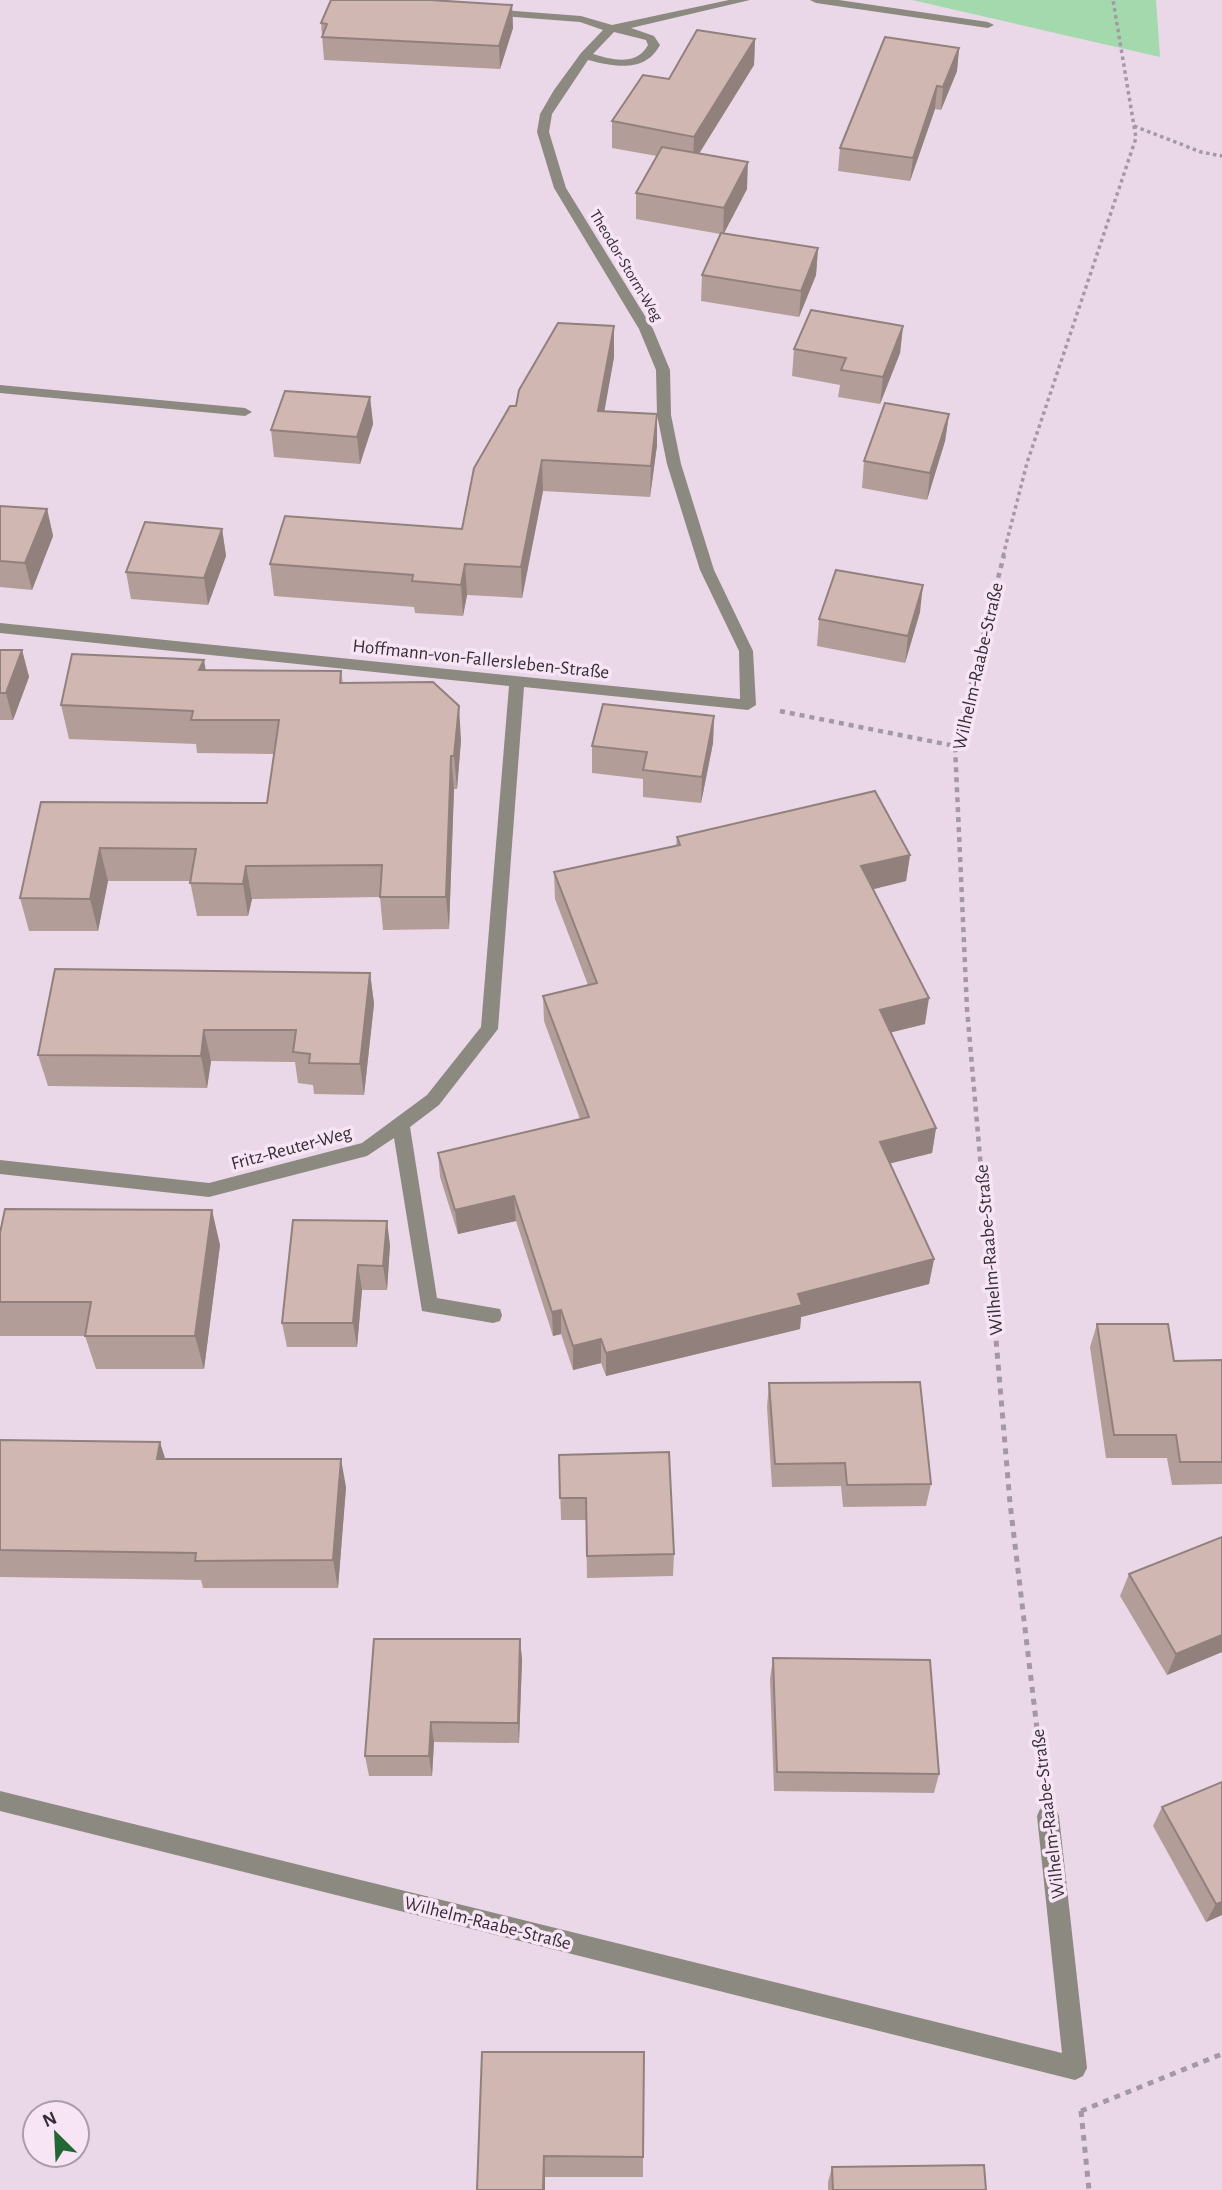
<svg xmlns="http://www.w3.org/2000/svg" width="1222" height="2190" font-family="'Alegreya Sans',sans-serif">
  <rect width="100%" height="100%" fill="#ead8e9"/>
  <!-- green -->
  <polygon fill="#a3d9ad" points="912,0 1156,0 1160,57"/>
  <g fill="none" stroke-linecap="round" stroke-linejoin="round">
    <!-- path-far2 -->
    <g stroke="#a598a5" stroke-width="3.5" stroke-dasharray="3.5 3.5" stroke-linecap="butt">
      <polyline points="1134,126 1201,152 1222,156"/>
      <polyline points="1003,556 1027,463 1136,138 1113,0"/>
    </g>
    <!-- path-far1 -->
    <g stroke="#a598a5" stroke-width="4.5" stroke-dasharray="5 5" stroke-linecap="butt">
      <polyline points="780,711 955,746"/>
      <polyline points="990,1271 967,1009 955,746 1004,555"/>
    </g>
    <!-- path -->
    <g stroke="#a598a5" stroke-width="5" stroke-dasharray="6 6" stroke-linecap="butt">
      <polyline points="990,1269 1010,1503 1043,1779"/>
      <polyline points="1081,2111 1222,2054"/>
      <polyline points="1081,2111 1089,2190"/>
    </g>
    <!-- minor -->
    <g fill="#8c8980" fill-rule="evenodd">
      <path d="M729,0H750L631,28L654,36L660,45C645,73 615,67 588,60L552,114L549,132L566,188L653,329L670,370L671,415L681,464L714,570L753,651L756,705L748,710L524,687L498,1029L439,1105L410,1127L437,1298L500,1309L502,1315L500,1321L493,1323L422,1311L394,1138L367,1156L209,1197L0,1174V1160L209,1183L362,1143L427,1095L481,1027L509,686L0,633V623L740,699L739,651L700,570L667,464L657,415L656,370L639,329L554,188L537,132L540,114L554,90L581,53L603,30L580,22L490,15L484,12L490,9L581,16L612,25ZM614,32L646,40L648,45C637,66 612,60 593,54Z"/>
      <polygon points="810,0 839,0 988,22 994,25 988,28 816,3"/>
      <polygon points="0,385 245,408 252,412 245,416 0,393"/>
      <polygon points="0,1791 1062,2053 1037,1816 1040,1809 1048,1805 1056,1809 1059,1816 1087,2068 1083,2076 1075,2080 0,1811"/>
    </g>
  </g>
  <!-- wall -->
  <g fill="#b39d99">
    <polygon points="331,0 441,0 440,1 512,5 513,28 500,69 324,60 321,23"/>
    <polygon points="755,39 754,65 699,154 747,189 724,233 818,248 816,275 799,317 701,301 702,275 720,234 636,219 636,193 657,156 612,148 612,121 669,79"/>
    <polygon points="959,48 957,71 941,110 935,109 910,181 838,171 840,148"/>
    <polygon points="614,326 614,357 604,411 657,445 650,497 543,491 522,598 467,595 463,616 415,613 414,607 274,596 270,564 462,529 516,406"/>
    <polygon points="903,326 900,353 880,404 838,397 840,385 792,376 794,349"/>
    <polygon points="370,397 373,424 360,464 274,457 271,430"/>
    <polygon points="949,414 945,441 927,500 862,488 864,461"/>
    <polygon points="0,506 47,509 53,536 32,590 0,587"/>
    <polygon points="222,529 226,556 208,605 131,599 126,572"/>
    <polygon points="920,612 905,663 817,646 819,619"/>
    <polygon points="0,650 22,650 29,677 13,720 0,720"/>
    <polygon points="206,670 341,671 343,683 461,740 457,789 454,789 449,929 383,930 380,897 252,899 248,916 197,916 190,881 108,881 98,931 29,931 20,898 41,802 267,803 275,754 197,753 196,744 69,739 61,705"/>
    <polygon points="714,716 713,743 701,803 643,797 643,779 592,773 592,746"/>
    <polygon points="677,837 910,855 906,881 873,889 925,1024 891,1032 936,1128 932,1153 890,1163 934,1259 929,1284 801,1317 800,1329 606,1376 601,1363 573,1370 561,1334 553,1336 516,1221 458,1234 440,1177 438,1153 580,1119 544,1021 543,996 588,985 555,899 554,872 676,846"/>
    <polygon points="370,973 374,1004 364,1095 314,1094 313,1085 298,1083 295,1062 211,1061 207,1088 48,1086 38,1055"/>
    <polygon points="293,1220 390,1245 387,1290 362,1290 357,1347 287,1347 282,1323"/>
    <polygon points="0,1233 220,1245 204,1369 96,1369 85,1336 0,1336"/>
    <polygon points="1097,1324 1174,1361 1222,1360 1222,1484 1172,1485 1167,1458 1106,1458 1090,1347"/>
    <polygon points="769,1383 931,1484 926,1506 843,1507 841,1486 772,1487 767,1407"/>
    <polygon points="0,1440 165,1459 346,1487 338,1588 203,1588 201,1580 0,1577"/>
    <polygon points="559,1455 674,1554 673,1576 587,1578 586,1520 561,1520"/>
    <polygon points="1222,1537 1222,1652 1167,1675 1120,1596 1129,1574"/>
    <polygon points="520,1639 522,1660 519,1743 434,1742 432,1776 369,1776 365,1756"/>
    <polygon points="773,1658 939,1774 934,1793 774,1791 770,1679"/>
    <polygon points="1222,1782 1222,1915 1206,1922 1153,1826 1162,1807"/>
    <polygon points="482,2052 643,2157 643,2177 545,2177"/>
    <polygon points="832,2167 986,2190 828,2190 828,2182"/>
  </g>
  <!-- shaded-wall -->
  <g fill="#92807d">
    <polygon points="512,5 513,28 500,69 499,46"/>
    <polygon points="755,39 754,65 693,163 694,137"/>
    <polygon points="959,48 957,71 941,110 943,87"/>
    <polygon points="937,86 935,109 910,181 913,158"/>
    <polygon points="748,162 747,189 723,235 724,208"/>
    <polygon points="818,248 816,275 799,317 801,291"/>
    <polygon points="614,326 614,357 599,442 598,411"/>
    <polygon points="903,326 900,353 880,404 883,377"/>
    <polygon points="370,397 373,424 360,464 357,437"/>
    <polygon points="657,414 657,445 650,497 651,466"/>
    <polygon points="949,414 945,441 927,500 930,473"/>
    <polygon points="542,460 543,491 522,598 521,567"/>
    <polygon points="47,509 53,536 32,590 25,563"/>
    <polygon points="222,529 226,556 208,605 204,578"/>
    <polygon points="465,564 467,595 463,616 461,585"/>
    <polygon points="923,585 920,612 905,663 908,636"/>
    <polygon points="22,650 29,677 13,720 6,693"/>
    <polygon points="204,660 210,693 199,670"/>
    <polygon points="459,706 461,740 457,789 454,756"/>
    <polygon points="714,716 713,743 701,803 702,777"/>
    <polygon points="451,756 454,789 449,929 446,897"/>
    <polygon points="100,848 108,881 98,931 90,899"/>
    <polygon points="910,855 906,881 858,893 861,866"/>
    <polygon points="246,866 252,899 248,916 243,884"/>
    <polygon points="370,973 374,1004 364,1095 360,1064"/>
    <polygon points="929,998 925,1024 877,1036 880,1010"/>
    <polygon points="204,1030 211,1061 207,1088 201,1056"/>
    <polygon points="936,1128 932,1153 876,1167 880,1142"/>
    <polygon points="514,1196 516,1221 458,1234 455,1210"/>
    <polygon points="212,1210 220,1245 204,1369 195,1336"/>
    <polygon points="387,1221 390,1245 387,1290 383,1266"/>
    <polygon points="934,1259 929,1284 801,1317 800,1329 606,1376 606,1353 798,1294"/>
    <polygon points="358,1265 362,1290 357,1347 353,1323"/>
    <polygon points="561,1310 561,1334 553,1336 552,1312"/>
    <polygon points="601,1339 601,1363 573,1370 573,1346"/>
    <polygon points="160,1442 169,1471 157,1459"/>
    <polygon points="341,1459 346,1487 338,1588 333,1560"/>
    <polygon points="1222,1635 1222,1652 1167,1675 1176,1654"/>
    <polygon points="520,1639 522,1660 519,1743 518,1723"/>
    <polygon points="431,1722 434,1742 432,1776 429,1756"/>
    <polygon points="1222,1902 1222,1915 1206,1922 1216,1904"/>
    <polygon points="544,2156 545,2177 545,2190 543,2190"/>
  </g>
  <!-- building -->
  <g fill="#d0b7b2" stroke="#92807d" stroke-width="2">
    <polygon points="331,0 430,0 512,5 499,46 322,37 327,24 321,23"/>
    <polygon points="697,30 755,39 694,137 612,121 643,75 669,79"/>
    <polygon points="885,37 959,48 943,87 937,86 913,158 840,148"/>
    <polygon points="662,147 748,162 724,208 636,193"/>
    <polygon points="721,233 818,248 801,291 702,275"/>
    <polygon points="811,310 903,326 883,377 841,370 846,358 794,349"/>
    <polygon points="558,323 614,326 598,411 657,414 651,466 542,460 521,567 465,564 461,585 412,581 413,575 270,564 285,516 462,529 474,468 510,406 516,406 519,390"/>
    <polygon points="285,391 370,397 357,437 271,430"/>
    <polygon points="885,403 949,414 930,473 864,461"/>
    <polygon points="0,506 47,509 25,563 0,561"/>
    <polygon points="145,522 222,529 204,578 126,572"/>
    <polygon points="836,570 923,585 908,636 819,619"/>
    <polygon points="0,650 22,650 6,693 0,693"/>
    <polygon points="72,654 204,660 199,670 341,671 340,683 433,682 459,706 454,756 451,756 446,897 380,897 382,865 246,866 243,884 190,883 196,849 100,848 90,899 20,898 41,802 267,803 279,720 191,720 193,711 61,705"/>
    <polygon points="603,704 714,716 702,777 643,770 647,752 592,746"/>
    <polygon points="875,791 910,855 861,866 929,998 880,1010 936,1128 880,1142 934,1259 798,1294 802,1305 606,1353 601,1339 573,1346 561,1310 552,1312 514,1196 455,1210 438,1153 589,1117 543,996 597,983 554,872 680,845 677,837"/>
    <polygon points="55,969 370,973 360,1064 309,1063 310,1054 293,1052 296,1030 204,1030 201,1056 38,1055"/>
    <polygon points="5,1209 212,1210 195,1336 85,1336 91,1302 0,1302 0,1233"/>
    <polygon points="293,1220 387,1221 383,1266 358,1265 353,1323 282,1323"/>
    <polygon points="1097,1324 1168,1324 1174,1361 1222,1360 1222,1462 1180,1462 1176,1435 1114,1435"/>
    <polygon points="920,1382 931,1484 847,1485 845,1463 775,1464 769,1383"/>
    <polygon points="0,1440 160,1442 157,1459 341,1459 333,1560 195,1561 196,1553 0,1550"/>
    <polygon points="669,1452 674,1554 587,1556 586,1498 560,1498 559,1455"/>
    <polygon points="1222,1537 1222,1635 1176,1654 1129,1574"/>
    <polygon points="374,1639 520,1639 518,1723 431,1722 429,1756 365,1756"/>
    <polygon points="773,1658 930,1660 939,1774 777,1772"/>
    <polygon points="1222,1782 1222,1902 1216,1904 1162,1807"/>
    <polygon points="482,2052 644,2052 643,2157 544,2156 543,2190 477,2190"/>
    <polygon points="984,2165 986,2190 833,2190 832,2167"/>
  </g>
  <g text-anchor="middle" stroke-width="7" stroke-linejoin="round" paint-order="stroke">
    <!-- far-street labels -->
    <g font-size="16" fill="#362f36" stroke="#f7e5f6">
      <text transform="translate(627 265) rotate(59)" y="6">Theodor-Storm-Weg</text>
    </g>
    <!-- street labels -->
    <g font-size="19" fill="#362f36" stroke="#f7e5f6">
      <text transform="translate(481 658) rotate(6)" y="7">Hoffmann-von-Fallersleben-Straße</text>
      <text transform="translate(977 666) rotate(-77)" y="7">Wilhelm-Raabe-Straße</text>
      <text transform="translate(291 1147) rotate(-15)" y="7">Fritz-Reuter-Weg</text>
      <text transform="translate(988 1250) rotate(-95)" y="7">Wilhelm-Raabe-Straße</text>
      <text transform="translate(1047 1814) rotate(-97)" y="7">Wilhelm-Raabe-Straße</text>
      <text transform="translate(488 1922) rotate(14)" y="7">Wilhelm-Raabe-Straße</text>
    </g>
  </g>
  <!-- north arrow -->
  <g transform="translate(56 2134) rotate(336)"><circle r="33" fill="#f7e5f6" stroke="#aa9ca9" stroke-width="2"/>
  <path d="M0-5L12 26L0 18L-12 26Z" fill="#236732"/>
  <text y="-10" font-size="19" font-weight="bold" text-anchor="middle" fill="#362f36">N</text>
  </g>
</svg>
